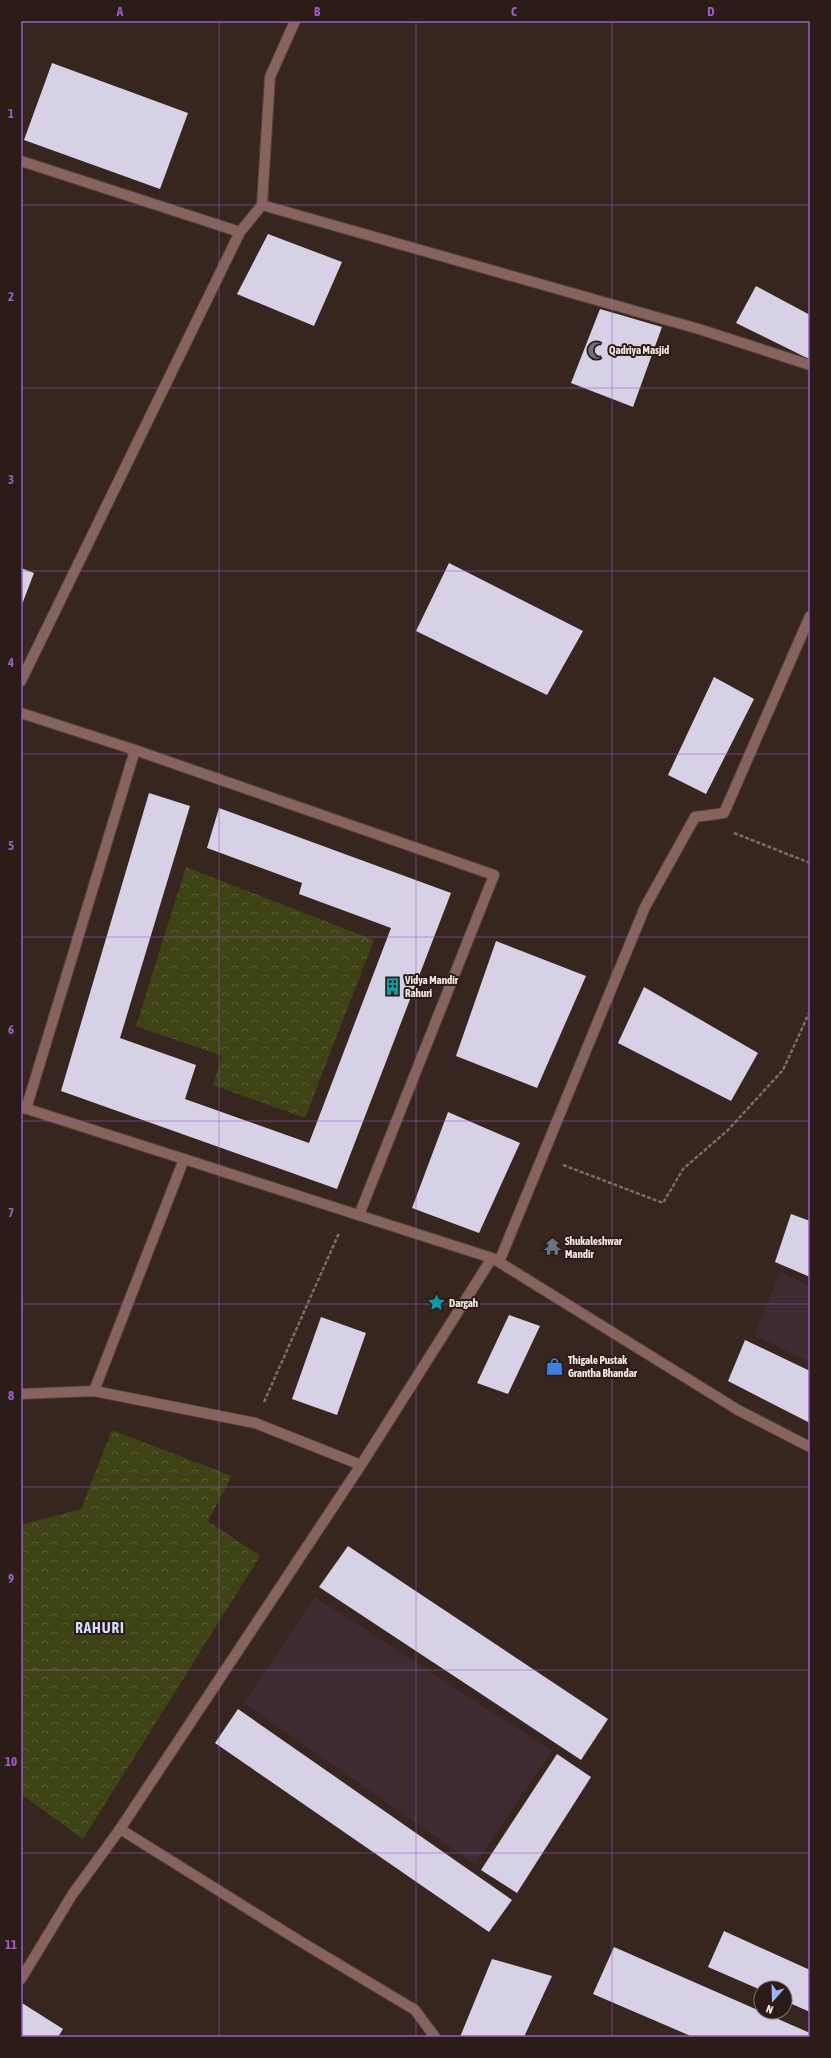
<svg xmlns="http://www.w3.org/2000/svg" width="831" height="2058" font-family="'Asap Condensed',sans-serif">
  <defs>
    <pattern id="park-crowns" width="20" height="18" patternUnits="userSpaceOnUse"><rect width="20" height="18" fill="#3e4316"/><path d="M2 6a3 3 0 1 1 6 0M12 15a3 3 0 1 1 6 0" fill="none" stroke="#5a5e38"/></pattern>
  </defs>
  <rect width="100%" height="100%" fill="#372620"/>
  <!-- education -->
  <g fill="#3f2c33">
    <polygon points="780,1272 810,1286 810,1362 755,1335"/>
    <polygon points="315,1597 552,1751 475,1864 244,1703"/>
  </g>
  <!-- park -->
  <g fill="url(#park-crowns)">
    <polygon points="186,867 374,940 305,1118 213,1085 222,1056 136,1026"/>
    <polygon points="112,1430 232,1476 208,1521 260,1556 83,1839 21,1794 21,1525 81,1509"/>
  </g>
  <!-- building -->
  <g fill="#d7d1e5">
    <polygon points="52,63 188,113 160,189 24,140"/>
    <polygon points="268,234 342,262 314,326 237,294"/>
    <polygon points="756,286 810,315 809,359 736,323"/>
    <polygon points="600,309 662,327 633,407 571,383"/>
    <polygon points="449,563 583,631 547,695 416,631"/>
    <polygon points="21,568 34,573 21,607"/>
    <polygon points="714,677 754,699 706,794 668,775"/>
    <polygon points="149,793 190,806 120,1038 196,1065 185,1099 309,1143 391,928 299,894 302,883 207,848 219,808 451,893 337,1189 61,1091"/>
    <polygon points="496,941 586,976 537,1088 456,1056"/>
    <polygon points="644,987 758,1053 731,1101 618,1043"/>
    <polygon points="448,1112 520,1143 479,1233 412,1208"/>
    <polygon points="791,1214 810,1221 810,1277 775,1262"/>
    <polygon points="509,1315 540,1326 508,1394 477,1383"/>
    <polygon points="321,1317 366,1333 337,1415 292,1399"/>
    <polygon points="745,1340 810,1371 810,1423 728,1381"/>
    <polygon points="348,1546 608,1719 581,1760 319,1587"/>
    <polygon points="238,1709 512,1900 489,1932 215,1743"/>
    <polygon points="557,1754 591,1777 517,1893 481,1870"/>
    <polygon points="724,1931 810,1970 810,2012 785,2001 785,1988 761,1988 761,1990 708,1967"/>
    <polygon points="614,1947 810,2033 810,2037 693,2037 593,1994"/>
    <polygon points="492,1959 552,1976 524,2037 460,2037"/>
    <polygon points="22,2003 63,2029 58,2037 21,2037"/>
  </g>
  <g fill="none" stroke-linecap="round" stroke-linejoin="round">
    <defs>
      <g id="minor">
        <polyline points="21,161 240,232"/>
        <polyline points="262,205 270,77 295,21"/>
        <polyline points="21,681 240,232 262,205 702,330 810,365"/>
        <polyline points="21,713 135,750 494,875 359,1215"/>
        <polyline points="21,1107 184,1159"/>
        <polyline points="26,1109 135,750"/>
        <polyline points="494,1259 738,1410 810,1447"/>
        <polyline points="499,1262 645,907 695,817 724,813 810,616"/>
        <polyline points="21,1394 94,1391 255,1423 361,1465 492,1258 184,1159 94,1391"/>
        <polyline points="120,1829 298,1940 415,2010 435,2037"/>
        <polyline points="21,1979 72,1895 120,1829 361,1465"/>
      </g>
    </defs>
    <!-- minor casing -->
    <use href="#minor" stroke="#51413b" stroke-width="12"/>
    <!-- path -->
    <g stroke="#7b6c66" stroke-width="2.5" stroke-dasharray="4 2" stroke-linecap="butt">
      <polyline points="734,833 810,863"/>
      <polyline points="563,1165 663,1203 683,1169 728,1130 783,1070 810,1011"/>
      <polyline points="264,1402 339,1233"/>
    </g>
    <!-- minor -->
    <use href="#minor" stroke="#86635c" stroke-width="10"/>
  </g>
  <!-- grid -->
  <path fill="none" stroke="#995bc8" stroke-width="1" stroke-opacity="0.55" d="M219,21V2037M416,21V2037M612,21V2037M21,205H810M21,388H810M21,571H810M21,754H810M21,937H810M21,1121H810M21,1304H810M21,1487H810M21,1670H810M21,1853H810"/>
  <!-- icons -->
  <defs>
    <symbol id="mosque-bare" viewBox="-9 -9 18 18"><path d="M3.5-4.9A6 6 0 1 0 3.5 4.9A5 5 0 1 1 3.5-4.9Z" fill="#6b7280" stroke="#2c1c17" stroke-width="2.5" paint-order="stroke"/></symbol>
    <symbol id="building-bare" viewBox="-9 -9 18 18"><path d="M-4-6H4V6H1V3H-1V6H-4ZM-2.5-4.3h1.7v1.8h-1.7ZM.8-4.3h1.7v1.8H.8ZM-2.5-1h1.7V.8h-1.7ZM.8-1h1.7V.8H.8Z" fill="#0f9aa8" stroke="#2c1c17" stroke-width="2.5" paint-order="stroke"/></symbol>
    <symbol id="temple-bare" viewBox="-9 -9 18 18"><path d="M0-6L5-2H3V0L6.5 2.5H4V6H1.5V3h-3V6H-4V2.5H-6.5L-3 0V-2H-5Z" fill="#6b7280" stroke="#2c1c17" stroke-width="2.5" paint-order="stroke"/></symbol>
    <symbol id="sight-bare" viewBox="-9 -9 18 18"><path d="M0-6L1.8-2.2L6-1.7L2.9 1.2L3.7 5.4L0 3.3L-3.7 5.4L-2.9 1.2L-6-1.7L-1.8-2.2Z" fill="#0f9aa8" stroke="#2c1c17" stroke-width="2.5" paint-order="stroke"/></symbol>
    <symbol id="shop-bare" viewBox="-9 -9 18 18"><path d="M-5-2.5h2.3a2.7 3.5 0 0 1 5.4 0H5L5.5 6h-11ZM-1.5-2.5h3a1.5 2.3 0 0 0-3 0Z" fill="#3f7fe0" stroke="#2c1c17" stroke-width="2.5" paint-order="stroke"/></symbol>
  </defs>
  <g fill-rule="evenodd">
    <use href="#mosque-bare" x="584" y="338" width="25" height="25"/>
    <use href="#building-bare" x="380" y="974" width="25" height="25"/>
    <use href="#temple-bare" x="540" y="1234" width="25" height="25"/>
    <use href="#sight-bare" x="424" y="1290" width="25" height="25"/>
    <use href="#shop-bare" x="542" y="1354" width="25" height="25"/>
  </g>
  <g text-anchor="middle" stroke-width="4" stroke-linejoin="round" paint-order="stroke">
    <!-- poi labels -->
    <g font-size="11" font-weight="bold" fill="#f4e9e4" stroke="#2c1c17" text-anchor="start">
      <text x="609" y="354">Qadriya Masjid</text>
      <text x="405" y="984">Vidya Mandir<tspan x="405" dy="13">Rahuri</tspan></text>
      <text x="565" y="1245">Shukaleshwar<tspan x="565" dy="13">Mandir</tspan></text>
      <text x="449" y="1307">Dargah</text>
      <text x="568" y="1364">Thigale Pustak<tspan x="568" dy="13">Grantha Bhandar</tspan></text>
    </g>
    <!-- district labels -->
    <g font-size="15" font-weight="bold" letter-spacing="1" fill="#d4ddfa" stroke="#2c1c17">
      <text x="100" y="1633">RAHURI</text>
    </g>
  </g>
  <!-- border -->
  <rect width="831" height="2058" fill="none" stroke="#2c1c17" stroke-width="44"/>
  <!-- north arrow -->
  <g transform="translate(773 2000) rotate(200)"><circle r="19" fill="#2c1c17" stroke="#7c6e69"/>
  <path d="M0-3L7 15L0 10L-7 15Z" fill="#9db4fd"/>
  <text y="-6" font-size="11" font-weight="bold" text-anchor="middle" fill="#f4e9e4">N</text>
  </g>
  <rect x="22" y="22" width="787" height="2014" fill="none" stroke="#995bc8" stroke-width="1.5"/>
  <g font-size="13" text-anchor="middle" font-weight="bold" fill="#995bc8">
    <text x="120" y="16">A</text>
    <text x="317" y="16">B</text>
    <text x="514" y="16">C</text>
    <text x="711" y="16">D</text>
    <text x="11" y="118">1</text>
    <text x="11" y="301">2</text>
    <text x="11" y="484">3</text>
    <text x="11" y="667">4</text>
    <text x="11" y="850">5</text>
    <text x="11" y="1034">6</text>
    <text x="11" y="1217">7</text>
    <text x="11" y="1400">8</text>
    <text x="11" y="1583">9</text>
    <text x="11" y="1766">10</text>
    <text x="11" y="1949">11</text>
  </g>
</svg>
